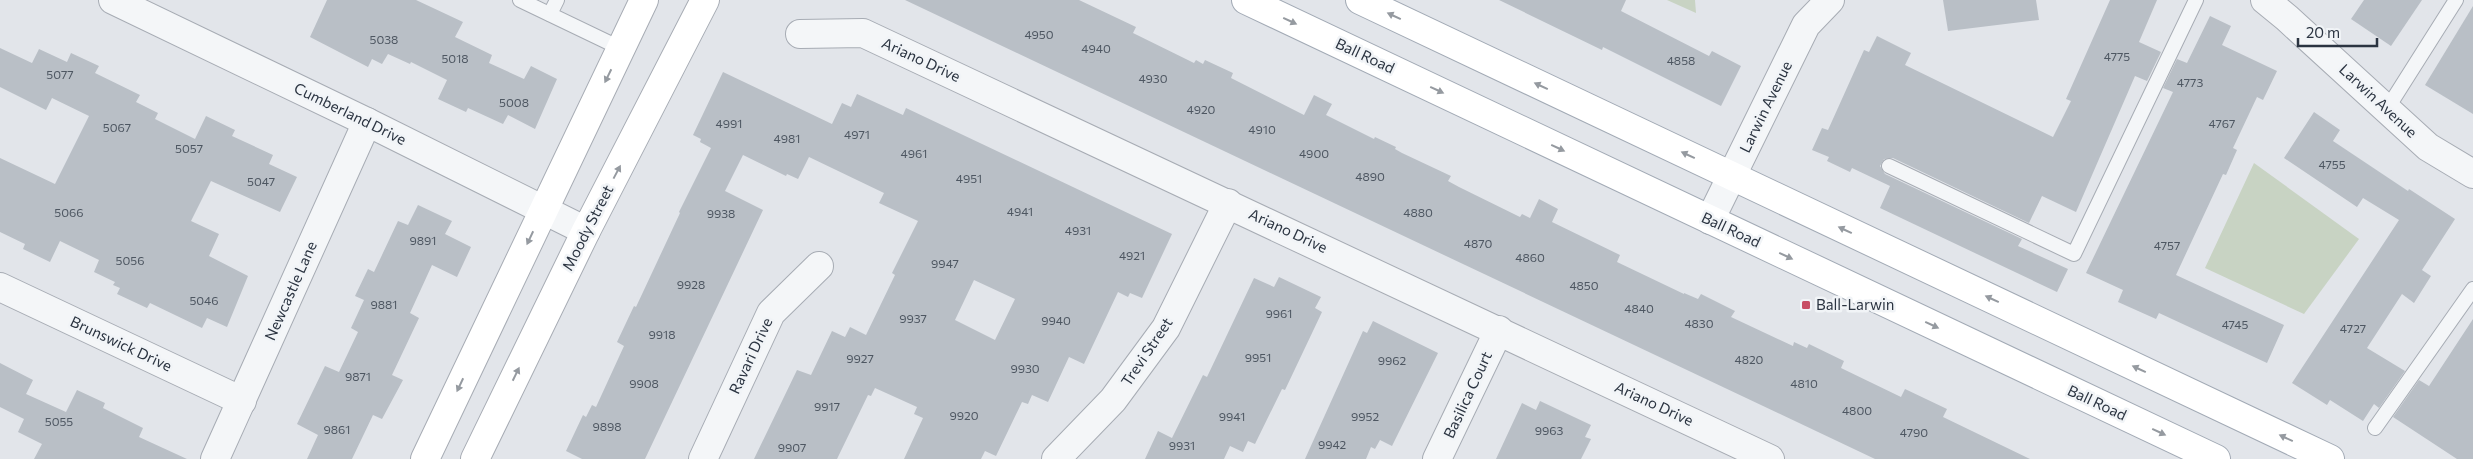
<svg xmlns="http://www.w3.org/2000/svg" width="2473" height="459" font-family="Commissioner,sans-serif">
  <rect width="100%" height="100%" fill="#e2e5ea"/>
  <!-- green -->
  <g fill="#c8d3c3">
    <polygon points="1667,0 1695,0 1696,13"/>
    <polygon points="2254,163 2359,239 2304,314 2205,268"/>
  </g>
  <!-- building -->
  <g fill="#b9bfc6" fill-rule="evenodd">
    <polygon points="327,0 416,0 463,22 455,37 492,55 489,63 524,79 531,66 557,79 535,129 508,115 503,124 468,108 466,112 438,99 447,80 411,62 410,64 388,54 382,64 372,59 368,67 310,37"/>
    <polygon points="905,0 1079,0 1136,27 1133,33 1194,63 1196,60 1203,64 1205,60 1233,73 1231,78 1304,115 1314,95 1332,104 1326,115 1374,139 1375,137 1396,147 1395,149 1402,153 1451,176 1448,181 1459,187 1520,217 1522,214 1530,218 1539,199 1558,209 1552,222 1620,255 1617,262 1684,294 1684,293 1698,299 1701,294 1735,311 1731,317 1793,346 1794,342 1807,348 1809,344 1844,361 1841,368 1901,397 1905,389 1947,409 1943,417 2030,459 1875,459"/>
    <polygon points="1499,0 1626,0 1621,11 1709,56 1712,51 1741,66 1721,106 1603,47 1602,50"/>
    <polygon points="1943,0 2036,0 2039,20 1948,31"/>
    <polygon points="2110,0 2157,0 2139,42 2161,52 2147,81 2135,76 2076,212 2042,196 2029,223 1893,158 1884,159 1880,166 1885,174 2022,239 2018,246 2068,269 2057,292 1880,208 1890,186 1852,168 1850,172 1827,161 1829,157 1812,150 1822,128 1828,130 1864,50 1869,52 1877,36 1911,53 1905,65 2053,137 2071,101 2066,99"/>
    <polygon points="2364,0 2422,0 2391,46 2351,19"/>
    <polygon points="2473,6 2473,114 2425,85"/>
    <polygon points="2210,16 2231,26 2222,45 2277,71 2263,100 2257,97 2233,148 2237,150 2226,175 2223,174 2176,275 2284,325 2267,363 2159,313 2156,319 2118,302 2123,290 2086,273 2173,92 2163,88 2177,59 2187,63"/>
    <polygon points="0,48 32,63 39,49 67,62 71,53 99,66 95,73 140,95 136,102 158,113 155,119 195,139 206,116 235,130 232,136 273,155 269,164 297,177 280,212 211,181 191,221 219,234 209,256 248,276 227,327 207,318 202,328 150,303 147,308 117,294 120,288 113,285 115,282 94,272 99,260 60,241 50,262 23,249 25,244 0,232 0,158 55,184 89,116 52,98 46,110 0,87"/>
    <path d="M723,72L832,124L842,103L851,107L857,94L903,115L906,108L1172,234L1142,298L1130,293L1128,297L1118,292L1084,364L1069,357L1048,402L1032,395L1028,404L1022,402L996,456L985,451L981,459H904L923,418L914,414L917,407L875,388L871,396L868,395L837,459H754L797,370L811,375L832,331L845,337L850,327L866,335L895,275L892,273L918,221L879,203L884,193L809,157L798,179L787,174L786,176L743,155L725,191L763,210L645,459H582L566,451L583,415L586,417L592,405L596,407L624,346L617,342L634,306L636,307L680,213L679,212L711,148L700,142L701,139L693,135ZM974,280L1015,299L995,340L955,320Z"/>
    <polygon points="2314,112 2340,130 2333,141 2408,191 2409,189 2455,219 2422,270 2431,276 2414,303 2402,294 2367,348 2405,371 2379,408 2374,404 2363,421 2330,400 2327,405 2292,383 2399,220 2363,198 2357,207 2284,158"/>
    <polygon points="418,205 452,221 445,234 471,247 457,277 432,265 410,313 419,318 392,375 403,380 382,419 373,415 352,459 307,459 318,435 297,424 325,366 339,372 358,332 351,328 364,300 355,296 368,269 374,272 398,221 408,225"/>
    <polygon points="1279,277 1321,297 1315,308 1322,312 1285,390 1282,389 1255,444 1248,441 1243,452 1230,446 1224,459 1145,459 1158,431 1172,438 1203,375 1207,377 1254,278 1274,287"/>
    <polygon points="2473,319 2473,459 2457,459 2393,417 2419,380 2429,386"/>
    <polygon points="1373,321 1438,353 1392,446 1380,440 1375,449 1371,447 1366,459 1305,459 1363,331 1367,333"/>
    <polygon points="0,363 33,380 26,394 66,412 77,390 105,403 103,408 143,428 139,437 187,459 34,459 42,444 18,432 24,419 0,407"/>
    <polygon points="1540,401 1591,425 1585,437 1591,439 1581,459 1496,459 1522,403 1536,410"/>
  </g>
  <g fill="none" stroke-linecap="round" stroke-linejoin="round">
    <defs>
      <g id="lane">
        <polyline points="520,0 620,48"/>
        <polyline points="550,14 557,0"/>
        <polyline points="2387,109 2456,0"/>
        <polyline points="1889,166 2074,254 2196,0"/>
        <polyline points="2375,428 2473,289"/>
      </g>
      <g id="street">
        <polyline points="113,0 367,122 586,231"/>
        <polyline points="2265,0 2287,18 2428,147 2473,174"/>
        <polyline points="800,34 863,33 1770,459"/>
        <polyline points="1710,220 1806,25 1830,0"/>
        <polyline points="0,287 242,401"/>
        <polyline points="215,459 367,122"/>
        <polyline points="703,459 771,313 819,266"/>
        <polyline points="1056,459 1113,400 1166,328 1228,203"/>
        <polyline points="1437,459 1499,330"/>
      </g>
      <g id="secondary">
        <polyline points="425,459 644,0"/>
        <polyline points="475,459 586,231 705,0"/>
      </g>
      <g id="primary">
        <polyline points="1246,0 2216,459"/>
        <polyline points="1360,0 2330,459"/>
      </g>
    </defs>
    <!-- lane casing -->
    <use href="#lane" stroke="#a7acb4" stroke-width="16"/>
    <!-- street casing -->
    <use href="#street" stroke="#a7acb4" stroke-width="30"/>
    <!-- secondary casing -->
    <use href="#secondary" stroke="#a7acb4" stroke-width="30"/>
    <!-- primary casing -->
    <use href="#primary" stroke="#a2aab5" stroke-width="30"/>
    <!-- lane -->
    <use href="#lane" stroke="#f4f6f8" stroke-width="14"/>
    <!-- street -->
    <use href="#street" stroke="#f4f6f8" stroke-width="28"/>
    <!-- secondary -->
    <use href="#secondary" stroke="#fff" stroke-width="28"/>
    <!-- primary -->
    <use href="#primary" stroke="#fff" stroke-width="28"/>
  </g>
  <!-- one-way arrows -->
  <defs><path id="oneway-solid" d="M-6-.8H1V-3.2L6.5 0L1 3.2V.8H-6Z" transform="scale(1.25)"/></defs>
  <g fill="#959aa0">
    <use href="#oneway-solid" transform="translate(1394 16) rotate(-155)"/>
    <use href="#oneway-solid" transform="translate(1290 21) rotate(25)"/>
    <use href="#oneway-solid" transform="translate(608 76) rotate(116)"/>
    <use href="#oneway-solid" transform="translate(1541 86) rotate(-155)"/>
    <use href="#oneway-solid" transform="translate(1437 90) rotate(25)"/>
    <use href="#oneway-solid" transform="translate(1558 148) rotate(25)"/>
    <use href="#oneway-solid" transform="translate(1688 155) rotate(-155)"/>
    <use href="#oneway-solid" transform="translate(617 172) rotate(-62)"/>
    <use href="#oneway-solid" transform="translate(1845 230) rotate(-155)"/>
    <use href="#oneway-solid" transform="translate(530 238) rotate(115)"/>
    <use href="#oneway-solid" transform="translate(1786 256) rotate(25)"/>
    <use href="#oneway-solid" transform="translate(1992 299) rotate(-155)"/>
    <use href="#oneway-solid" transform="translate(1932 325) rotate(25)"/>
    <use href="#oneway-solid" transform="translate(2139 369) rotate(-155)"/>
    <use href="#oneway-solid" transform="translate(516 374) rotate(-64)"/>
    <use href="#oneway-solid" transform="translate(460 385) rotate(115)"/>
    <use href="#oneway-solid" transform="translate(2159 432) rotate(25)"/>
    <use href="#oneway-solid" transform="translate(2286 438) rotate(-155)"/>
  </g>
  <!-- markers -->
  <rect fill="#c84e65" stroke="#f1f4f7" stroke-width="2" x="1801" y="300" width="10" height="10" rx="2.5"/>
  <g text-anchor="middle" stroke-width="5" stroke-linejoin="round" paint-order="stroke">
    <!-- number labels -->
    <g font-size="12" fill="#4e5762">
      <text x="1039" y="39">4950</text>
      <text x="384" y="44">5038</text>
      <text x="1096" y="53">4940</text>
      <text x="2117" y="61">4775</text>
      <text x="455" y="63">5018</text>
      <text x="1681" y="65">4858</text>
      <text x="60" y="79">5077</text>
      <text x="1153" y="83">4930</text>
      <text x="2190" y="87">4773</text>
      <text x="514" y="107">5008</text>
      <text x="1201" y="114">4920</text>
      <text x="729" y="128">4991</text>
      <text x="2222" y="128">4767</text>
      <text x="117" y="132">5067</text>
      <text x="1262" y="134">4910</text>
      <text x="857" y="139">4971</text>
      <text x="787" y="143">4981</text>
      <text x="189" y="153">5057</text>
      <text x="914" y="158">4961</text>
      <text x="1314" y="158">4900</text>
      <text x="2332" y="169">4755</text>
      <text x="1370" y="181">4890</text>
      <text x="969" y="183">4951</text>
      <text x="261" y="186">5047</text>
      <text x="1020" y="216">4941</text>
      <text x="69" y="217">5066</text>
      <text x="1418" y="217">4880</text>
      <text x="721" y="218">9938</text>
      <text x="1078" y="235">4931</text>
      <text x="423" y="245">9891</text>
      <text x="1478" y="248">4870</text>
      <text x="2167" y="250">4757</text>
      <text x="1132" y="260">4921</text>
      <text x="1530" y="262">4860</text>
      <text x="130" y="265">5056</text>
      <text x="945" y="268">9947</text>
      <text x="691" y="289">9928</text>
      <text x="1584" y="290">4850</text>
      <text x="204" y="305">5046</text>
      <text x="384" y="309">9881</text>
      <text x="1639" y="313">4840</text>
      <text x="1279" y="318">9961</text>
      <text x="913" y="323">9937</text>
      <text x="1056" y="325">9940</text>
      <text x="1699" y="328">4830</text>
      <text x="2235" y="329">4745</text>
      <text x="2353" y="333">4727</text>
      <text x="662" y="339">9918</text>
      <text x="1258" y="362">9951</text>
      <text x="860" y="363">9927</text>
      <text x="1749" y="364">4820</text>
      <text x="1392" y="365">9962</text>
      <text x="1025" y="373">9930</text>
      <text x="358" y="381">9871</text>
      <text x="644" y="388">9908</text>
      <text x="1804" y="388">4810</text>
      <text x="827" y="411">9917</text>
      <text x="1857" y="415">4800</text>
      <text x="964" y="420">9920</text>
      <text x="1232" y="421">9941</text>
      <text x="1365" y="421">9952</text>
      <text x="59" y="426">5055</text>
      <text x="607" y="431">9898</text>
      <text x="337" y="434">9861</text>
      <text x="1549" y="435">9963</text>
      <text x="1914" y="437">4790</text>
      <text x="1332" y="449">9942</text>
      <text x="1182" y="450">9931</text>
      <text x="792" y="452">9907</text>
    </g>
    <!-- street labels -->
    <g font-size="15" fill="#2b3441" stroke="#f1f4f7">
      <text transform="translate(1365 56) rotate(25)" y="5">Ball Road</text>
      <text transform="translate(921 60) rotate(25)" y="5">Ariano Drive</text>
      <text transform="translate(2378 101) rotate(43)" y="5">Larwin Avenue</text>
      <text transform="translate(1766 107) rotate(-64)" y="5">Larwin Avenue</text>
      <text transform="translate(350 114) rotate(26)" y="5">Cumberland Drive</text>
      <text transform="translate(588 228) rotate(-63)" y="5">Moody Street</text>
      <text transform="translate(1731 230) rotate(25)" y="5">Ball Road</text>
      <text transform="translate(1288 231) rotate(25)" y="5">Ariano Drive</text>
      <text transform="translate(291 291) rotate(-66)" y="5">Newcastle Lane</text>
      <text transform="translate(121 344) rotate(25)" y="5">Brunswick Drive</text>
      <text transform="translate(1147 352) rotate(-56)" y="5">Trevi Street</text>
      <text transform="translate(751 356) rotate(-65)" y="5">Ravari Drive</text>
      <text transform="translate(1468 395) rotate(-65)" y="5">Basilica Court</text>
      <text transform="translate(2097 403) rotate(25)" y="5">Ball Road</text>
      <text transform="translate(1654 404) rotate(25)" y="5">Ariano Drive</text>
    </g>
    <!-- poi labels -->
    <g font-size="15" fill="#2b3441" stroke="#f1f4f7" text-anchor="start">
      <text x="1816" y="310">Ball-Larwin</text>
    </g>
  </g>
  <!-- scale -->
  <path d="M2298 38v8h79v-8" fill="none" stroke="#2b3441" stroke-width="2.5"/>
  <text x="2306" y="38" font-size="15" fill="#2b3441" stroke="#f1f4f7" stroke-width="4" paint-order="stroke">20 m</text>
</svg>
